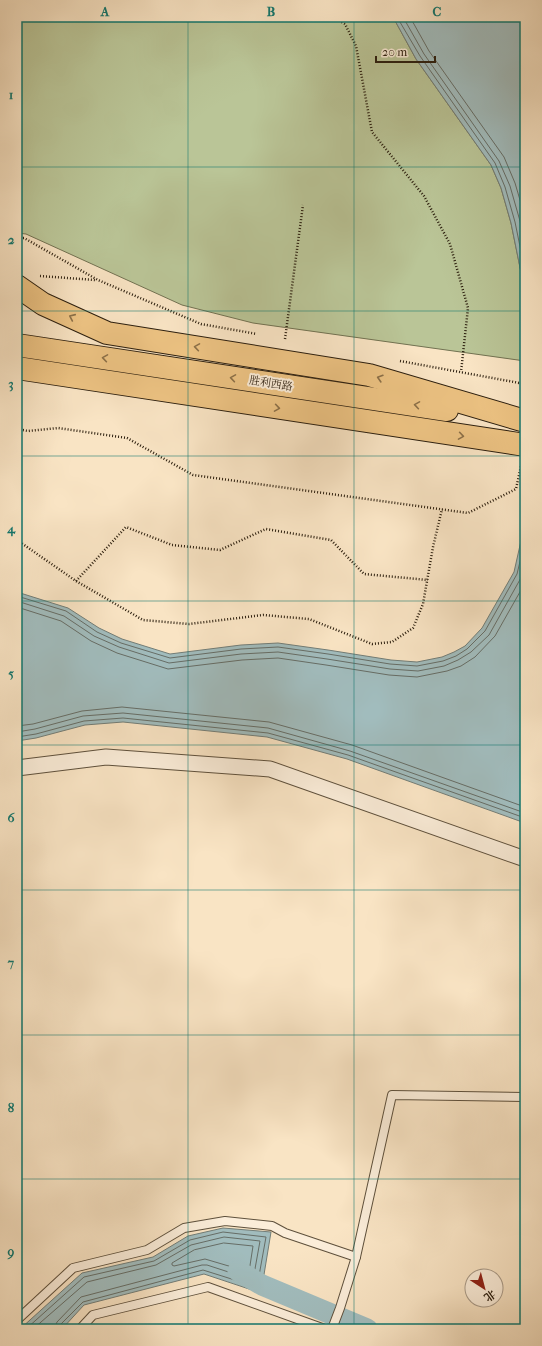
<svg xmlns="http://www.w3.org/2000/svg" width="542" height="1346" font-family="'IM FELL French Canon','Noto Serif SC',serif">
  <rect width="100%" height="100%" fill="#f9e4c4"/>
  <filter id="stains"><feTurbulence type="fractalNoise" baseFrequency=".005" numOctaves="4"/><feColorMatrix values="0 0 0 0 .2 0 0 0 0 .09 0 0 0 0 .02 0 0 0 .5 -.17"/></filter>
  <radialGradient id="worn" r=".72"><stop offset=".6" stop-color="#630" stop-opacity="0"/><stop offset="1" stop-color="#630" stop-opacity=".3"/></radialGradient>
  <!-- green -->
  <polygon fill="#bac597" stroke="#727252" points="17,17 393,17 416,59 491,165 501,188 511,223 525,292 525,361 253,323 182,305 26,234 17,233"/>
  <!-- water -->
  <g fill="#a1bcbd" stroke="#727d77">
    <polygon points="393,17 525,17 525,292 511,223 501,188 491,165 416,59"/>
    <polygon points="525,523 525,823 347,759 267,737 123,722 85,725 36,738 17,741 17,592 68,608 99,628 122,639 170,654 241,645 278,643 328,650 391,660 417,662 442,657 454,652 465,646 482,628 514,572"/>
    <polygon points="223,1228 271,1232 261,1293 204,1274 84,1305 62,1329 20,1329 82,1273 153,1257 188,1236"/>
  </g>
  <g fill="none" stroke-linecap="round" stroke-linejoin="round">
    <!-- shore -->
    <g stroke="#666d66" stroke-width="1">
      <polyline points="397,17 420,56 495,163 505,187 515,222 525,271"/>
      <polyline points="403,17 424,54 499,161 510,186 520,221 525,246"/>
      <polyline points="410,17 429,51 504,157 515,183 525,217"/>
      <polyline points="17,596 66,611 97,632 121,643 170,658 241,649 278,647 328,654 390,664 417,666 443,661 456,656 467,649 485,631 517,574 525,541"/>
      <polyline points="17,601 64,616 94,636 119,647 169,663 241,654 278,652 327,659 390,669 418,671 444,666 458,660 471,652 489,635 522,576 525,564"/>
      <polyline points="17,607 61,621 91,641 117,653 168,669 242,660 278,658 326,665 389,675 417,677 447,671 461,666 475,657 495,636 525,583"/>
      <polyline points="17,726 33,724 82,711 122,707 269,722 352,745 525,807"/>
      <polyline points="17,732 35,729 83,716 123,713 268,728 350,751 525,813"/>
      <polyline points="17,737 36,734 84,721 123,718 268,733 348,755 525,818"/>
      <polygon points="224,1243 253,1246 249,1272 205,1259 174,1266 172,1265 172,1263 194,1250"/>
      <polyline points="26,1329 84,1277 154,1261 190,1240 223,1232 266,1237 257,1287 203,1270 83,1302 60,1325 59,1329"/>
      <polyline points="33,1329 87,1282 156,1265 191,1245 224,1237 260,1241 253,1280 207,1265 202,1265 81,1297 57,1322 54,1329"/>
    </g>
    <!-- canal -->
    <polyline stroke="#a1bcbd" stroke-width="21" points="238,1271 262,1285 367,1329"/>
    <defs>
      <g id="service">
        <polyline points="17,1320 73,1268 147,1250 184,1228 225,1221 272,1226 285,1233 356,1257 392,1095 525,1097"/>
        <polyline points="80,1329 93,1315 208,1287 325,1329"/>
        <polyline points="332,1329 340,1308 356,1257"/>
      </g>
      <polyline id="minor" points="17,768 106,757 270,769 525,859"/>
      <g id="primary">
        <polyline points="17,286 43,304 107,333 369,375 525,421"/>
        <polyline points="17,345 447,410"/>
        <polyline points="17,368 525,445"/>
      </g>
    </defs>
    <!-- service casing -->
    <use href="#service" stroke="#5e503c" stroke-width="10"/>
    <!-- minor casing -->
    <use href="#minor" stroke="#5e503c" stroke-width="17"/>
    <!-- primary casing -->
    <use href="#primary" stroke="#2b1e0e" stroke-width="24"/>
    <!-- path -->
    <g stroke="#2b1e0e" stroke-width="2.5" stroke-dasharray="1 2" stroke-linecap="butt">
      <polyline points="334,17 345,24 356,46 372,132 424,196 450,244 468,308 461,372"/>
      <polyline points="17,238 24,238 98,280 201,324 257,334"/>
      <polyline points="40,276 95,280"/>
      <polyline points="285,339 303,205"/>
      <polyline points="400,361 525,384"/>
      <polyline points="17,429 28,431 58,428 127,438 193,475 468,513 516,489 521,466"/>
      <polyline points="17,540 76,581 143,620 189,624 263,615 309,619 372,644 392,642 413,628 423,604 433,547 442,509"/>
      <polyline points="76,581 126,527 172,545 220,550 266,529 331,540 364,574 428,580"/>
    </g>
    <!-- service -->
    <use href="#service" stroke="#fbedd9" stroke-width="8"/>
    <!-- minor -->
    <use href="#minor" stroke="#fbedd9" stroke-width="15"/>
    <!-- primary -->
    <use href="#primary" stroke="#ecc282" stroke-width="22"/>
  </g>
  <!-- one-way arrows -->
  <defs><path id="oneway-chevron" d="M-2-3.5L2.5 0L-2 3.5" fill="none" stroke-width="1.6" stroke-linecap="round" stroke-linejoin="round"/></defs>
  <g stroke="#8c7048">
    <use href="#oneway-chevron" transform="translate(72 317) rotate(-156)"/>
    <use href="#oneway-chevron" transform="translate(197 347) rotate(-171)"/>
    <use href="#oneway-chevron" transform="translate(105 358) rotate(-171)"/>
    <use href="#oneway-chevron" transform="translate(233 378) rotate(-171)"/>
    <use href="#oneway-chevron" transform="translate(380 378) rotate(-163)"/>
    <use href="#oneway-chevron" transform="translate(417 405) rotate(-171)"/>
    <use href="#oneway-chevron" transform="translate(277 408) rotate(9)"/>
    <use href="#oneway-chevron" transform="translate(461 436) rotate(9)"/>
  </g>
  <!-- grid -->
  <path fill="none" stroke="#0f766e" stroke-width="1" stroke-opacity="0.55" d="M188,17V1329M354,17V1329M17,167H525M17,311H525M17,456H525M17,601H525M17,745H525M17,890H525M17,1035H525M17,1179H525"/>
  <g text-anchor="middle" stroke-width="4" stroke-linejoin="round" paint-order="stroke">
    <!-- street labels -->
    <g font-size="11" fill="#2b1e0e" stroke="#fbedd9">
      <text transform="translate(271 383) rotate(9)" y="4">胜利西路</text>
    </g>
  </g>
  <!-- margin -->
  <rect width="542" height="1346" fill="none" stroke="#f9e4c4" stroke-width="44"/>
  <!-- north arrow -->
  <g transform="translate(484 1288) rotate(144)"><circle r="19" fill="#fbedd9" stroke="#a89a88"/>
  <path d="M0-3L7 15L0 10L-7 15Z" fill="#8f2418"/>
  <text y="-6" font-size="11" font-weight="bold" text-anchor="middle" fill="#2b1e0e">北</text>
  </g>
  <!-- scale -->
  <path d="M376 56v6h59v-6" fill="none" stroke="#2b1e0e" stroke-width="2"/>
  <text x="382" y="56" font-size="12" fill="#2b1e0e" stroke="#fbedd9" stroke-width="3" paint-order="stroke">20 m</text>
  <rect x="22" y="22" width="498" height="1302" fill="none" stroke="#0f766e" stroke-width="1.5"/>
  <g font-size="13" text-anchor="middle" font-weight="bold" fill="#0f766e">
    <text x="105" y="16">A</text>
    <text x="271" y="16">B</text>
    <text x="437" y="16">C</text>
    <text x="11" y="99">1</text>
    <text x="11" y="244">2</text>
    <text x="11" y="388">3</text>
    <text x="11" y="533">4</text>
    <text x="11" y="678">5</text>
    <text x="11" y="822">6</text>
    <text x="11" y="967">7</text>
    <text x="11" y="1112">8</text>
    <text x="11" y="1256">9</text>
  </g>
  <rect width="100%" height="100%" filter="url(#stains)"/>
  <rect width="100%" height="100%" fill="url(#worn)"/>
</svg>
